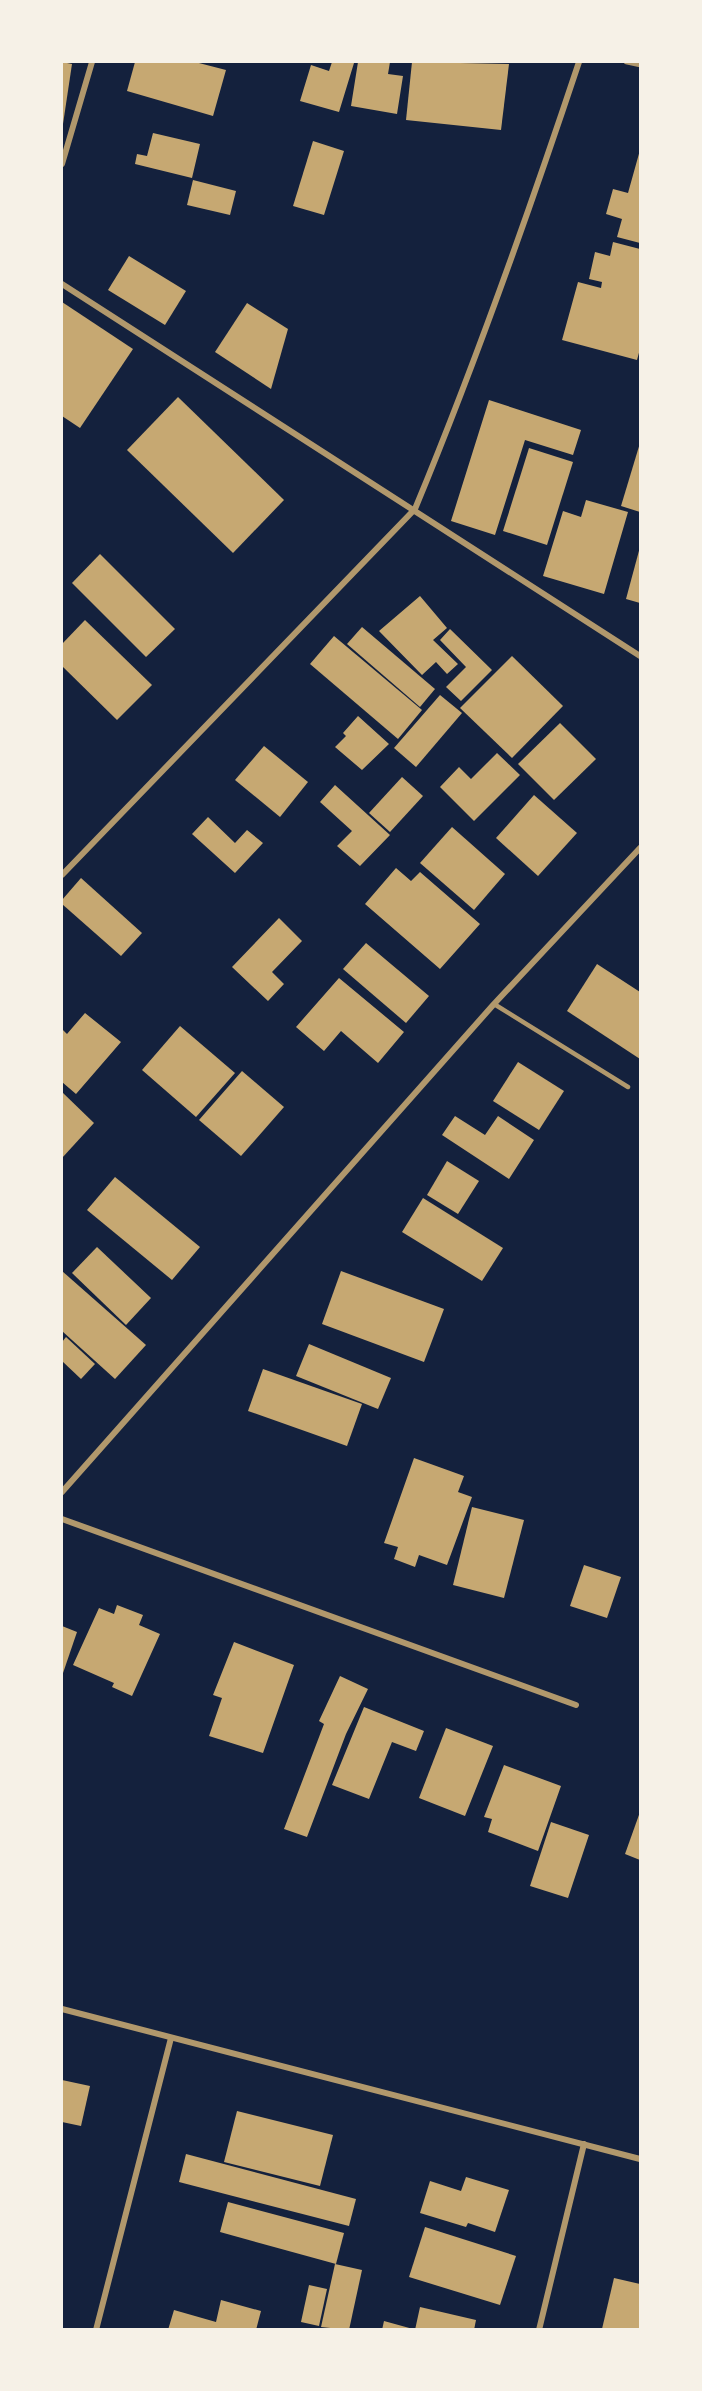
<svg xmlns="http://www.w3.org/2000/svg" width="702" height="2391" font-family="'PT Sans',sans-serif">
  <rect width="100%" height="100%" fill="#14213d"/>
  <!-- building -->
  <g fill="#c6a872">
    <polygon points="62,62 72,64 63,124 62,124"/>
    <polygon points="135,62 195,62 226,70 213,116 127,91"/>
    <polygon points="332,62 354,63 339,112 300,101 311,65 329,71"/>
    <polygon points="358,62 390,62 388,74 403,76 397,114 351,106"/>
    <polygon points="412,62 509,64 501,130 406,120"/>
    <polygon points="153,133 200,144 192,178 135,164 137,154 147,156"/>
    <polygon points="313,141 344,151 324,215 293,206"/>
    <polygon points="640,150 640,243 617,237 622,219 606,214 613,189 628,193"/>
    <polygon points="193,180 236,191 230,215 187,205"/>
    <polygon points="613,242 640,249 640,349 637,360 562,340 578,282 601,288 602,282 589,279 595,252 610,256"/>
    <polygon points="129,256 186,291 165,325 108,290"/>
    <polygon points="62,302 133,349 80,428 62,416"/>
    <polygon points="247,303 288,329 271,389 215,352"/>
    <polygon points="178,397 284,500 233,553 127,450"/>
    <polygon points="489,400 581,430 573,455 525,440 495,535 451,521"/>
    <polygon points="640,443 640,512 621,506"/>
    <polygon points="529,448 573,462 547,545 503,531"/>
    <polygon points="586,500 628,512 604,594 543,576 563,511 581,517"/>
    <polygon points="640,547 640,603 626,599"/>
    <polygon points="100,554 175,629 146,657 72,583"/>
    <polygon points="420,596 447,628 433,640 458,664 447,674 436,662 422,675 379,631"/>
    <polygon points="85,620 152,685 117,720 62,666 62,644"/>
    <polygon points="362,627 435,689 420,707 347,644"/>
    <polygon points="450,629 492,670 461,701 446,687 466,667 440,640"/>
    <polygon points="334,636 422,710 398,739 310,664"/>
    <polygon points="512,656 563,706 512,758 460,708"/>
    <polygon points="440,695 462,713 416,767 394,748"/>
    <polygon points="358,716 389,744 362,770 335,747 346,736 343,733"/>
    <polygon points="560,723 596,759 554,800 518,764"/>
    <polygon points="264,746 308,782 280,817 235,780"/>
    <polygon points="497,753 520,775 474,821 440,787 459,767 471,779"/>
    <polygon points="402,777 423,796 390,832 369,813"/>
    <polygon points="335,785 390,835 360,866 337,846 352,831 320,802"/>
    <polygon points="534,795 577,833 538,876 496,838"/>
    <polygon points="208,817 235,843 247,830 263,843 235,873 192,834"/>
    <polygon points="452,827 505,874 474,910 420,863"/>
    <polygon points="396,868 411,881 420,872 480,924 440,969 365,904"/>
    <polygon points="81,878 142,933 121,956 62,904 62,900"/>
    <polygon points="279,918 302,941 272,972 284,984 268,1001 232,967"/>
    <polygon points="366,943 429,996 406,1023 343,969"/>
    <polygon points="597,964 640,992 640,1059 567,1011"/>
    <polygon points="339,978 404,1032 378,1063 341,1031 324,1051 296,1027"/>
    <polygon points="85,1013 121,1042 76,1094 62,1082 62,1029 67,1034"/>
    <polygon points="180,1026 235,1073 196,1117 142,1070"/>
    <polygon points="518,1062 564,1091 539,1130 493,1101"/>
    <polygon points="242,1071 284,1107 241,1156 199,1120"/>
    <polygon points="62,1092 94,1123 62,1158"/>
    <polygon points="455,1116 485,1135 498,1116 534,1140 509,1179 442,1135"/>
    <polygon points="447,1161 479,1181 458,1214 427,1195"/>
    <polygon points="115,1177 200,1247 172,1280 87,1210"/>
    <polygon points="423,1198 503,1248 482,1281 402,1232"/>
    <polygon points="97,1247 151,1298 126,1325 72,1273"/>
    <polygon points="62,1271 146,1345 115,1379 62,1331"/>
    <polygon points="341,1271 444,1309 424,1362 322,1324"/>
    <polygon points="66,1337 95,1364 81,1379 62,1361 62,1342"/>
    <polygon points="309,1344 391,1378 378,1409 296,1376"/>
    <polygon points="263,1369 362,1404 347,1446 248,1411"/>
    <polygon points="414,1458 464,1476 458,1492 472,1497 447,1565 419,1555 415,1567 394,1559 398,1547 384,1543"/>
    <polygon points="472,1507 524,1520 504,1598 453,1585"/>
    <polygon points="584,1565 621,1577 607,1618 570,1606"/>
    <polygon points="117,1605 143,1615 139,1625 160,1634 132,1696 112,1687 114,1683 73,1665 99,1608 114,1614"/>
    <polygon points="62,1626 77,1632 62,1676"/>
    <polygon points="234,1642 294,1665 263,1753 209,1736 222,1698 213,1695"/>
    <polygon points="340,1676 368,1689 346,1734 307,1837 284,1829 324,1724 319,1721"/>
    <polygon points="364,1707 424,1731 416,1751 392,1742 369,1799 332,1785"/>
    <polygon points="446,1728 493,1746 465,1816 419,1798"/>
    <polygon points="504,1765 561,1786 538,1851 488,1832 492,1819 484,1817"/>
    <polygon points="640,1812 640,1860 625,1854"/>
    <polygon points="551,1822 589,1835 568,1898 530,1886"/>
    <polygon points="62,2080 90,2086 81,2126 62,2122"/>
    <polygon points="237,2111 333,2135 320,2186 224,2162"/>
    <polygon points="186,2154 356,2199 349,2226 179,2182"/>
    <polygon points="466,2177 509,2190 495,2232 468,2223 466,2227 420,2213 430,2181 461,2191"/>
    <polygon points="228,2202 344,2233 336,2264 220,2232"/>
    <polygon points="425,2227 516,2256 500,2305 409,2277"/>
    <polygon points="335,2264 362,2270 349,2330 321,2327"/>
    <polygon points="614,2278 640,2284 640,2330 602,2329"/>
    <polygon points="309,2285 327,2289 319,2326 301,2322"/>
    <polygon points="221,2300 261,2311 256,2330 168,2330 174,2310 216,2322"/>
    <polygon points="420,2307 476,2320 474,2330 415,2330"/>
    <polygon points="384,2321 413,2329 413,2330 382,2330"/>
  </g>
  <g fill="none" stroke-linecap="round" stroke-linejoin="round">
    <!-- service -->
    <g stroke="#b1986c" stroke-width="4.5">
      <polyline points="626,62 640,65"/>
      <polyline points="494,1004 628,1087"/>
    </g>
    <!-- minor -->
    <g stroke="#b1986c" stroke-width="6">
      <polyline points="62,164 92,62"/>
      <polyline points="62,284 640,656"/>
      <path d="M62,875L415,509C476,362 529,212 579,62"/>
      <polyline points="62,1492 494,1004 640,848"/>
      <polyline points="62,1519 576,1705"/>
      <polyline points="62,2009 640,2159"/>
      <polyline points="96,2330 171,2038"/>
      <polyline points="539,2330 584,2144"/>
    </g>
  </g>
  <!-- border -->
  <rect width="702" height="2391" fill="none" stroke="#f6f1e7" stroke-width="126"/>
</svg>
